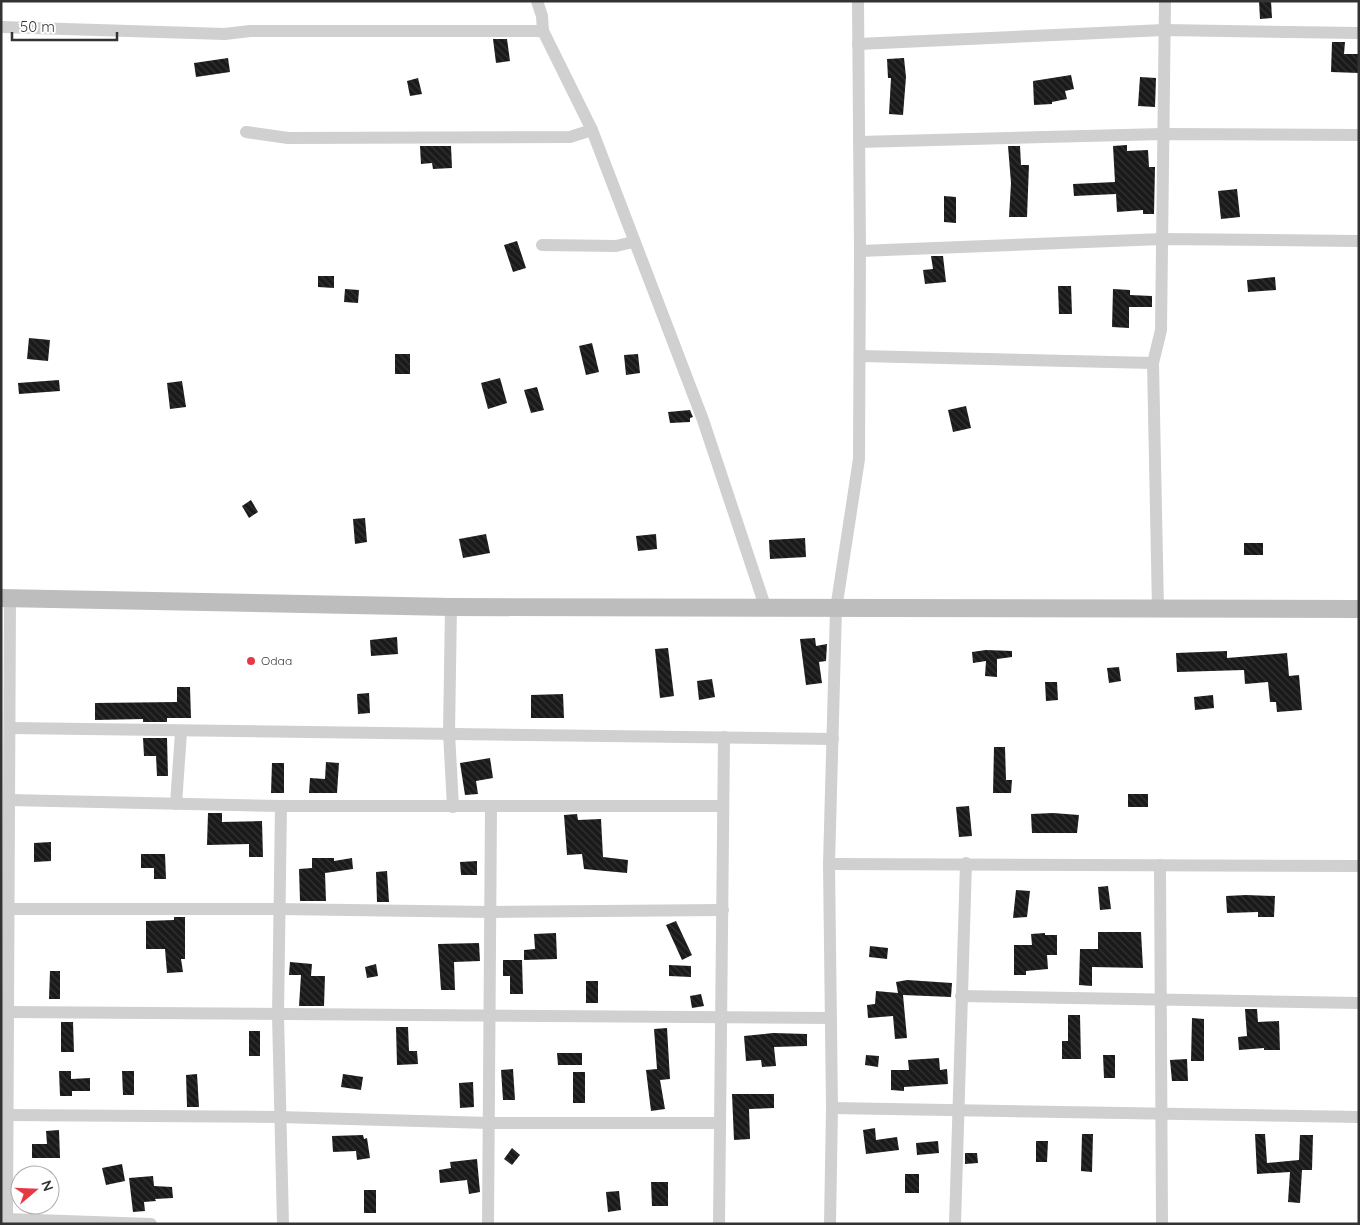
<svg xmlns="http://www.w3.org/2000/svg" width="1360" height="1225" font-family="Quicksand,sans-serif">
  <defs>
    <pattern id="building-back-hatch" width="6" height="6" patternUnits="userSpaceOnUse" patternTransform="scale(1.25)"><rect width="6" height="6" fill="#1a1a1a"/><path d="M-1 5l2 2M0 0l6 6M5-1l2 2" fill="none" stroke="#333"/></pattern>
  </defs>
  <rect width="100%" height="100%" fill="#fff"/>
  <!-- building -->
  <g fill="url(#building-back-hatch)">
    <polygon points="1259,1 1271,1 1272,18 1260,19"/>
    <polygon points="493,39 507,39 510,61 496,63"/>
    <polygon points="1332,42 1345,42 1344,54 1359,54 1359,73 1331,72"/>
    <polygon points="228,58 230,72 196,77 194,63"/>
    <polygon points="904,58 906,77 903,115 889,114 891,78 888,78 887,59"/>
    <polygon points="1071,75 1074,89 1065,91 1067,99 1052,102 1052,104 1034,105 1033,81"/>
    <polygon points="1140,77 1156,78 1155,107 1138,106"/>
    <polygon points="418,78 422,94 410,96 407,81"/>
    <polygon points="1127,145 1127,151 1148,150 1149,167 1155,167 1154,214 1143,214 1143,210 1117,212 1116,194 1074,196 1073,184 1115,182 1113,146"/>
    <polygon points="420,146 451,146 452,168 433,169 432,163 421,164"/>
    <polygon points="1008,146 1020,146 1021,165 1029,165 1027,217 1009,217 1011,183"/>
    <polygon points="1237,189 1240,217 1221,219 1218,191"/>
    <polygon points="944,196 956,197 956,223 944,222"/>
    <polygon points="517,241 526,268 513,272 504,245"/>
    <polygon points="931,256 943,256 946,282 925,284 923,270 933,269"/>
    <polygon points="318,276 334,276 334,288 318,287"/>
    <polygon points="1275,277 1276,290 1248,292 1247,280"/>
    <polygon points="1058,286 1071,286 1072,314 1059,314"/>
    <polygon points="345,289 359,290 358,303 344,302"/>
    <polygon points="1113,289 1130,290 1130,295 1152,296 1152,307 1129,307 1129,328 1112,327"/>
    <polygon points="29,338 50,340 48,361 27,359"/>
    <polygon points="592,343 599,372 586,375 579,346"/>
    <rect x="395" y="354" width="15" height="20"/>
    <polygon points="638,354 640,373 626,375 624,355"/>
    <polygon points="500,378 507,403 488,409 481,383"/>
    <polygon points="59,380 60,391 19,394 18,383"/>
    <polygon points="182,381 186,407 170,409 167,383"/>
    <polygon points="537,387 544,410 531,413 524,390"/>
    <polygon points="966,406 971,428 953,432 948,410"/>
    <polygon points="690,410 693,417 690,418 690,422 670,423 668,412"/>
    <polygon points="251,500 258,512 249,518 242,506"/>
    <polygon points="365,518 367,542 355,544 353,519"/>
    <polygon points="486,534 490,553 463,558 459,539"/>
    <polygon points="656,534 657,549 638,551 636,536"/>
    <polygon points="805,538 806,557 770,559 769,540"/>
    <rect x="1244" y="543" width="19" height="12"/>
    <polygon points="397,637 398,654 371,656 370,640"/>
    <polygon points="815,638 816,646 827,644 826,661 819,662 822,683 806,685 800,639"/>
    <polygon points="668,648 674,696 660,698 655,649"/>
    <polygon points="986,650 1012,651 1012,657 997,659 997,677 985,676 986,661 973,663 972,652"/>
    <polygon points="1227,651 1227,658 1287,653 1289,676 1299,675 1302,710 1277,712 1276,702 1270,702 1268,682 1245,684 1244,670 1177,672 1176,653"/>
    <polygon points="1119,667 1121,681 1109,683 1107,668"/>
    <polygon points="712,679 715,697 699,700 697,681"/>
    <polygon points="1045,682 1057,682 1058,700 1046,701"/>
    <polygon points="177,687 190,687 191,718 167,718 167,722 143,722 143,719 95,720 95,703 177,702"/>
    <polygon points="369,693 370,713 358,714 357,694"/>
    <polygon points="563,694 564,718 531,718 531,695"/>
    <polygon points="1213,695 1214,708 1195,710 1194,697"/>
    <polygon points="143,738 167,738 168,776 157,776 156,756 144,756"/>
    <polygon points="994,747 1005,747 1006,780 1012,780 1011,793 993,793"/>
    <polygon points="490,758 493,778 476,781 478,794 465,795 460,763"/>
    <polygon points="326,762 339,763 337,793 309,793 310,778 325,779"/>
    <polygon points="272,763 284,763 284,793 271,793"/>
    <rect x="1128" y="794" width="20" height="13"/>
    <polygon points="969,806 972,836 959,837 956,807"/>
    <polygon points="208,813 222,813 222,822 262,821 263,857 249,857 249,844 207,845"/>
    <polygon points="1053,813 1079,815 1077,833 1032,833 1031,814"/>
    <polygon points="577,814 578,820 601,819 603,857 628,860 627,873 584,869 582,854 567,855 564,815"/>
    <polygon points="51,842 51,861 34,862 34,843"/>
    <polygon points="141,854 165,854 166,879 154,879 154,868 141,868"/>
    <polygon points="312,858 334,858 334,861 352,858 353,869 325,873 326,901 300,901 299,869 312,868"/>
    <polygon points="477,861 477,875 461,875 460,862"/>
    <polygon points="387,871 389,902 377,902 376,872"/>
    <polygon points="1108,886 1111,909 1100,910 1098,887"/>
    <polygon points="1016,890 1030,891 1027,917 1013,918"/>
    <polygon points="1246,895 1275,896 1274,917 1258,917 1258,912 1227,913 1226,896"/>
    <polygon points="174,917 185,917 185,959 181,959 183,972 167,973 165,949 146,949 146,921 174,920"/>
    <polygon points="676,921 692,955 682,960 666,925"/>
    <polygon points="1098,932 1141,932 1143,968 1092,967 1092,986 1079,985 1080,949 1098,949"/>
    <polygon points="556,933 557,959 524,960 524,950 535,949 534,934"/>
    <polygon points="1045,933 1045,935 1057,935 1057,955 1047,955 1048,969 1026,971 1026,975 1014,975 1014,945 1032,945 1031,934"/>
    <polygon points="479,943 480,961 454,962 455,990 441,990 438,944"/>
    <polygon points="870,946 888,948 887,959 869,957"/>
    <polygon points="503,960 522,960 523,994 510,994 510,976 503,976"/>
    <polygon points="290,962 312,964 311,976 325,976 324,1006 299,1006 301,975 289,975"/>
    <polygon points="376,964 378,976 367,978 365,967"/>
    <polygon points="669,965 691,966 691,977 669,976"/>
    <polygon points="50,971 60,971 60,999 49,999"/>
    <polygon points="907,980 952,983 951,997 903,995 907,1038 895,1039 893,1016 868,1018 867,1005 875,1004 876,991 898,993 896,982"/>
    <rect x="586" y="981" width="12" height="22"/>
    <polygon points="701,994 704,1006 692,1008 690,996"/>
    <polygon points="1245,1009 1257,1009 1258,1022 1279,1021 1280,1050 1264,1050 1264,1048 1239,1050 1238,1037 1247,1036"/>
    <polygon points="1068,1015 1080,1015 1081,1059 1062,1059 1062,1041 1068,1041"/>
    <polygon points="1192,1018 1204,1019 1204,1061 1191,1061"/>
    <polygon points="61,1022 73,1022 74,1052 61,1052"/>
    <polygon points="396,1027 408,1027 409,1051 417,1051 418,1064 397,1065"/>
    <polygon points="667,1028 670,1079 660,1080 665,1109 651,1111 646,1070 657,1069 654,1029"/>
    <rect x="249" y="1031" width="11" height="25"/>
    <polygon points="773,1033 807,1034 807,1046 774,1047 776,1066 762,1067 761,1060 746,1061 744,1036"/>
    <polygon points="557,1053 582,1053 582,1065 558,1065"/>
    <polygon points="866,1055 879,1056 878,1067 865,1065"/>
    <polygon points="1103,1055 1115,1055 1115,1078 1104,1078"/>
    <polygon points="939,1058 940,1070 947,1069 948,1084 904,1087 904,1091 891,1090 891,1070 909,1070 908,1060"/>
    <polygon points="1187,1059 1188,1081 1172,1081 1170,1060"/>
    <polygon points="513,1069 515,1100 503,1100 501,1070"/>
    <polygon points="59,1071 71,1071 71,1079 90,1078 90,1091 72,1091 72,1096 60,1096"/>
    <polygon points="122,1071 134,1071 134,1095 123,1095"/>
    <rect x="573" y="1072" width="12" height="31"/>
    <polygon points="197,1074 199,1107 187,1107 186,1075"/>
    <polygon points="343,1074 363,1077 361,1090 341,1087"/>
    <polygon points="473,1082 474,1107 460,1108 459,1083"/>
    <polygon points="732,1094 774,1094 774,1108 749,1109 750,1139 734,1140"/>
    <polygon points="875,1128 876,1140 897,1137 899,1150 866,1154 863,1130"/>
    <polygon points="59,1130 60,1158 32,1158 32,1144 47,1144 46,1131"/>
    <polygon points="1082,1134 1093,1134 1092,1172 1081,1171"/>
    <polygon points="1255,1134 1265,1134 1267,1163 1299,1160 1300,1135 1313,1135 1312,1170 1302,1170 1300,1203 1288,1202 1290,1172 1257,1174"/>
    <polygon points="363,1135 364,1139 367,1138 370,1158 357,1160 356,1151 333,1152 332,1136"/>
    <polygon points="938,1141 939,1153 917,1155 916,1143"/>
    <polygon points="1036,1141 1048,1141 1047,1162 1036,1162"/>
    <polygon points="512,1148 520,1155 512,1165 504,1159"/>
    <polygon points="965,1153 977,1153 978,1163 965,1164"/>
    <polygon points="477,1159 480,1192 469,1194 467,1180 440,1183 439,1170 451,1168 450,1162"/>
    <polygon points="122,1164 125,1181 106,1185 102,1168"/>
    <rect x="905" y="1174" width="14" height="19"/>
    <polygon points="153,1176 154,1186 172,1187 173,1198 155,1199 156,1201 144,1202 145,1211 133,1212 129,1178"/>
    <polygon points="651,1182 668,1182 668,1206 652,1206"/>
    <rect x="364" y="1190" width="12" height="23"/>
    <polygon points="619,1191 621,1210 608,1212 606,1192"/>
  </g>
  <g fill="none" stroke-linecap="round" stroke-linejoin="round">
    <!-- street -->
    <g stroke="#d0d0d0" stroke-width="12">
      <polyline points="537,1 542,16 543,31 592,130 703,420 766,609"/>
      <polyline points="1,27 225,34 250,31 543,31"/>
      <polyline points="858,44 1164,30 1359,33"/>
      <polyline points="246,132 288,138 570,137 592,130"/>
      <polyline points="859,142 1163,134 1359,135"/>
      <polyline points="542,245 616,246 633,242"/>
      <polyline points="860,251 1162,239 1359,241"/>
      <polyline points="860,356 1153,363"/>
      <polyline points="451,607 449,733 453,807"/>
      <polyline points="1158,609 1153,363 1161,330 1165,1"/>
      <polyline points="10,728 833,739"/>
      <polyline points="9,800 281,806 723,806"/>
      <polyline points="176,804 181,732"/>
      <polyline points="281,806 278,1015 283,1224"/>
      <polyline points="829,864 1359,866"/>
      <polyline points="1160,865 1162,1224"/>
      <polyline points="9,909 278,909 490,912 723,910"/>
      <polyline points="961,996 1359,1003"/>
      <polyline points="8,1012 831,1018"/>
      <polyline points="832,1108 1359,1117"/>
      <polyline points="7,1115 279,1117 489,1123 719,1123"/>
      <polyline points="7,1219 151,1224"/>
      <polyline points="7,1224 10,598"/>
      <polyline points="488,1224 491,807"/>
      <polyline points="719,1224 724,737"/>
      <polyline points="830,1224 832,1108 829,864 836,609 859,459 860,251 858,1"/>
      <polyline points="955,1224 966,863"/>
    </g>
    <!-- secondary -->
    <polyline stroke="#bdbdbd" stroke-width="18" points="1,598 451,607 1359,609"/>
  </g>
  <!-- markers -->
  <circle fill="#e63946" stroke="#fff" stroke-width="2" cx="251" cy="661" r="5"/>
  <g text-anchor="middle" stroke-width="5" stroke-linejoin="round" paint-order="stroke">
    <!-- poi labels -->
    <g font-size="12" fill="#333" stroke="#fff" text-anchor="start">
      <text x="261" y="665">Odaa</text>
    </g>
  </g>
  <!-- border -->
  <rect width="1360" height="1225" fill="none" stroke="#333333" stroke-width="5"/>
  <!-- north arrow -->
  <g transform="translate(35 1190) rotate(71)"><circle r="24" fill="#ffffff" stroke="#adadad"/>
  <path d="M0-4L9 19L0 12L-9 19Z" fill="#e63946"/>
  <text y="-8" font-size="14" font-weight="bold" text-anchor="middle" fill="#333333">N</text>
  </g>
  <!-- scale -->
  <path d="M12 32v8h105v-8" fill="none" stroke="#333333" stroke-width="2.5"/>
  <text x="20" y="32" font-size="15" fill="#333333" stroke="#ffffff" stroke-width="4" paint-order="stroke">50 m</text>
</svg>
